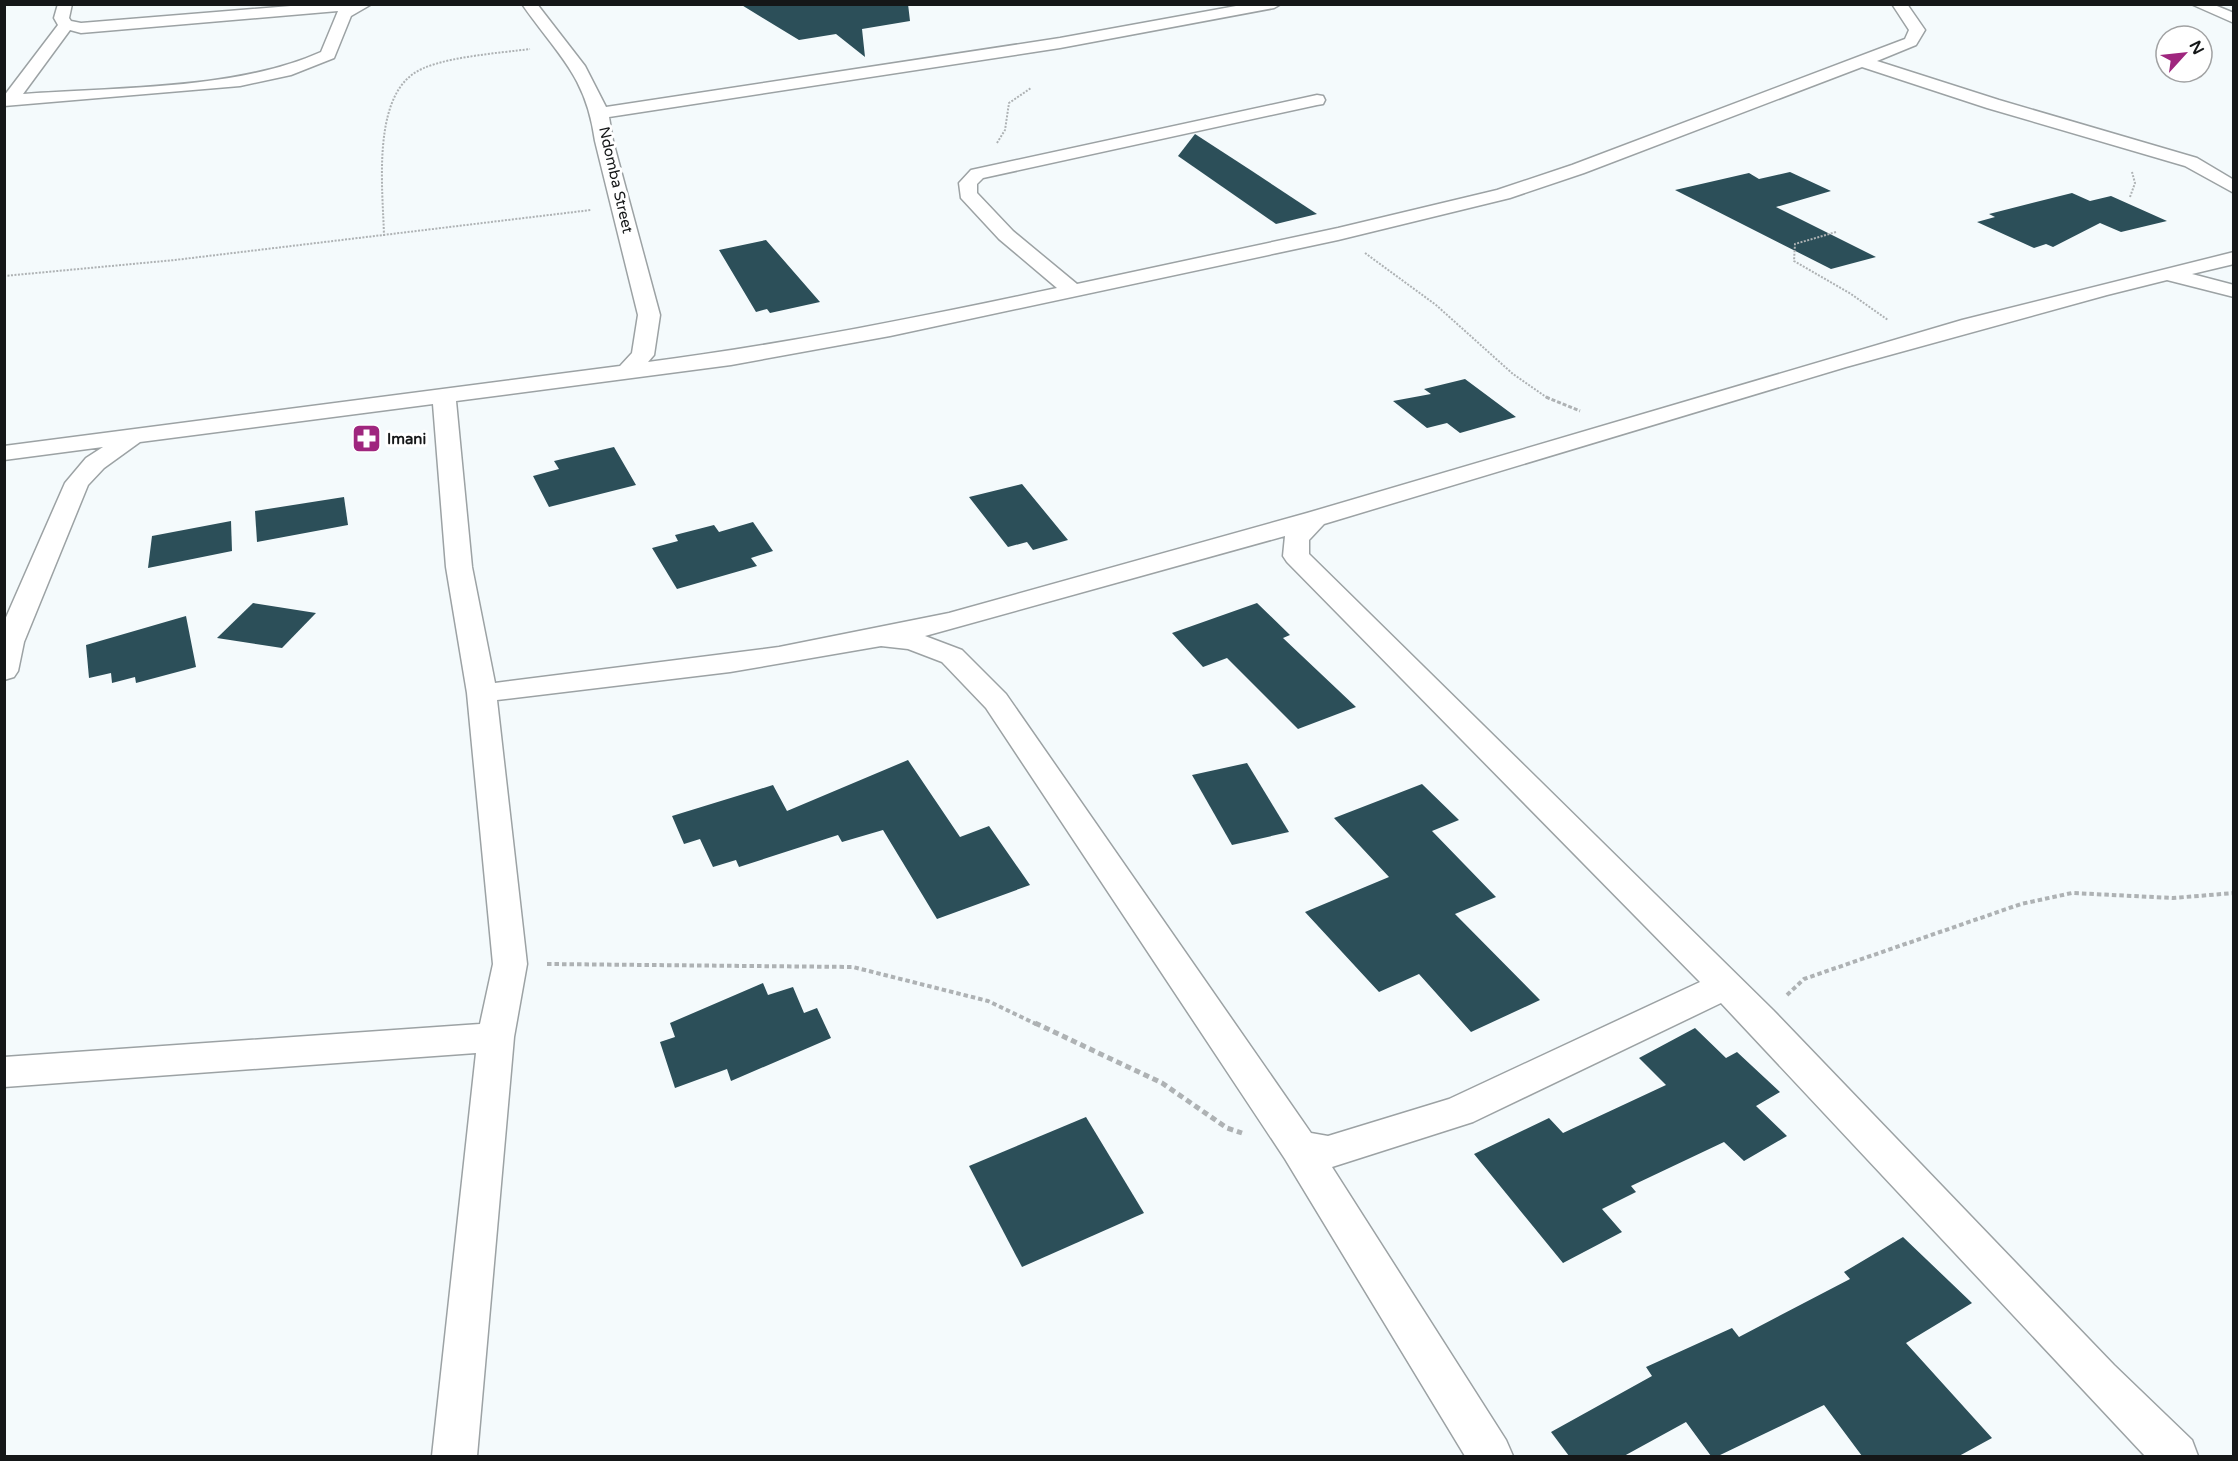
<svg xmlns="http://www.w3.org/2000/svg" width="2238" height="1461" font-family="'Varela Round',sans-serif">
  <rect width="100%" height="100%" fill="#f4fafc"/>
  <!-- building -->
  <g fill="#2c4f59">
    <polygon points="740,4 908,4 910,21 862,29 865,57 836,34 799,40"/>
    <polygon points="1195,134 1252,171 1317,214 1276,224 1178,156"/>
    <polygon points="1790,172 1831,191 1776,207 1876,257 1831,269 1675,190 1749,173 1759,179"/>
    <polygon points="2072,193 2090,201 2111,196 2167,221 2121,232 2100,223 2053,247 2046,244 2034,248 1977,222 1995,217 1989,214"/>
    <polygon points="766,240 820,302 770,313 767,309 756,312 719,250"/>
    <polygon points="1465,379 1516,417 1460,433 1447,423 1427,428 1393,401 1431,394 1424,389"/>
    <polygon points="614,447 636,485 549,507 533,476 559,469 554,461"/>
    <polygon points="1022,484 1068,540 1033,550 1027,542 1008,547 969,497"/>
    <polygon points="344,497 348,525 257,542 255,511"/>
    <polygon points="231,521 232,551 148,568 152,536"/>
    <polygon points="753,522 773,551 751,558 757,566 677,589 652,548 678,541 675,535 714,525 719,532"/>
    <polygon points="253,603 316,613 282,648 217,638"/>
    <polygon points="1257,603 1290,635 1283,638 1356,707 1298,729 1227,658 1203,667 1172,633"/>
    <polygon points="186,616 196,667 136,683 135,677 112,683 111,673 89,678 86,645"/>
    <polygon points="908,760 960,837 989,826 1030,885 937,919 883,830 842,842 838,835 739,867 736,860 713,867 700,839 684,844 672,816 773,785 787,811"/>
    <polygon points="1247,763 1289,832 1232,845 1192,775"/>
    <polygon points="1422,784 1459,820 1432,831 1496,897 1455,914 1540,1000 1471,1032 1419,974 1379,992 1305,912 1389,877 1334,818"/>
    <polygon points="763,983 768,995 793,987 804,1013 817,1008 831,1038 731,1081 727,1069 675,1088 660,1042 675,1037 670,1023"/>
    <polygon points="1695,1028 1726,1058 1737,1052 1780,1092 1756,1106 1787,1136 1744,1161 1724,1142 1631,1186 1636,1192 1602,1209 1622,1232 1563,1263 1474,1154 1549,1118 1563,1133 1666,1085 1639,1058"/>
    <polygon points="1086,1117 1144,1213 1022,1267 969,1166"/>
    <polygon points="1903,1237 1972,1303 1906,1343 1992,1438 1959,1456 1862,1456 1824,1405 1718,1456 1711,1456 1686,1422 1624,1456 1569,1456 1551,1432 1652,1376 1646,1367 1732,1328 1739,1337 1850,1279 1844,1272"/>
  </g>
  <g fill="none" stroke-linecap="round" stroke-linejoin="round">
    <defs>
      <g id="street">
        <path d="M58,4H72L69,18L71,21L81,23L315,4L370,5L351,16L334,58L291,75L240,86L4,106V96L58,25L54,18ZM338,11L321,52C236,90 117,87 23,94L70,30L81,33Z"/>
        <path d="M522,4H537L585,66L606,107L1060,38L1247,4H1281L1274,8L1060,48L609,117L613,141L660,315L654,355L648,362C786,344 921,317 1057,288L999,239L961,198L959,183L971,170L1317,95L1323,96L1325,100L1323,104L1317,105L983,178L977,184V193L1013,231L1077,284L1338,228L1497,190L1572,165L1905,39L1909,30L1892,4H1907L1925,30L1916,45L1877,61L1999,100L2197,158L2234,180V193L2185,166L1987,108L1862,67L1584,173L1510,198L1338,240L890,336L731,365L456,401L472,567L495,683L779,647L949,613L1307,513L1962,320L2234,252V264L2192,274L2234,285V297L2167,280L2107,295L1846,367L1324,524L1309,540V554L1773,1010L2114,1365L2192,1440L2198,1456H2145L1721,1003L1473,1122L1332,1167L1506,1440L1513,1456H1465L1285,1159L986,708L942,662L908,649L881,646L730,672L497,700L527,964L514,1037L477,1456H432L476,1053L4,1087V1057L480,1024L493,964L467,693L446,567L433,404L140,442L104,468L88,485L24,642L18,671L14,677L4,680V622L65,483L86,458L103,447L4,460V446L620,366L632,353L638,315L595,141C586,75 558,56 522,4ZM1285,536L1283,556L1287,562L1700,982L1449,1099L1328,1136L1311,1133L1006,694L962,650L925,636Z"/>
        <polygon points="2191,4 2212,4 2234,13 2234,23"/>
      </g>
    </defs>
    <!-- street casing -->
    <use href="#street" stroke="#9ca2a4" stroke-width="3"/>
    <!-- path-far3 -->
    <g stroke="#aeb2b4" stroke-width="2" stroke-dasharray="2 1.5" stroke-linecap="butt">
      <polyline points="997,143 1005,130 1009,103 1031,88"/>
      <polyline points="2130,197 2135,183 2132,172"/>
      <polyline points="1836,232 1795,244 1794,261 1851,294 1888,320"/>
      <path d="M384,236C383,192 372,103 413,74C436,57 501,53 530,49"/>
      <polyline points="1365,253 1436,305 1513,374 1549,399"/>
      <polyline points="4,276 175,260 591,210"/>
    </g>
    <!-- path-far2 -->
    <polyline stroke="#aeb2b4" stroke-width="3" stroke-dasharray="4 2" stroke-linecap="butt" points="1546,397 1580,411"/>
    <!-- path-far1 -->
    <g stroke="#aeb2b4" stroke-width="4" stroke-dasharray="4.5 3" stroke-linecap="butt">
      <polyline points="547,964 853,967 988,1001 1038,1025"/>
      <polyline points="1787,995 1804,979 2021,904 2072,893 2173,898 2234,893"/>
    </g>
    <!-- path -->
    <polyline stroke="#aeb2b4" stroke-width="5" stroke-dasharray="6 4" stroke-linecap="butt" points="1035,1023 1162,1083 1227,1128 1242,1133"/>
    <!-- street -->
    <use href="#street" fill="#fff" fill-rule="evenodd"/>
  </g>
  <!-- icons -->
  <defs>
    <symbol id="pharmacy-square" viewBox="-11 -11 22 22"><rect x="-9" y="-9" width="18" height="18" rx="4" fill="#9f267e" stroke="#fff"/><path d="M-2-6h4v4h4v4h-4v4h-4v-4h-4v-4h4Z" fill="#fff"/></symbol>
  </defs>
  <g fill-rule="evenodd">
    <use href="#pharmacy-square" x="350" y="422" width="33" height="33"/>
  </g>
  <g text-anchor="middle" stroke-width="6" stroke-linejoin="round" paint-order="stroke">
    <!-- far-street labels -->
    <g font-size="15" fill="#151718" stroke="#fff">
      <text transform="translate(616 180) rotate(77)" y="5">Ndomba Street</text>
    </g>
    <!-- far-poi labels -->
    <g font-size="15" font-weight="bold" fill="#151718" stroke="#fff" text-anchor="start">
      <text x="387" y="444">Imani</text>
    </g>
  </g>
  <!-- border -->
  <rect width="2238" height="1461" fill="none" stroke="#151718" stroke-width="12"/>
  <!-- north arrow -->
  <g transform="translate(2184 54) rotate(63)"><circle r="28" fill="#ffffff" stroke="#a1a2a3" stroke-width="1.5"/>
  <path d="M0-4.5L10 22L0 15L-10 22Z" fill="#9f267e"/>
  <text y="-9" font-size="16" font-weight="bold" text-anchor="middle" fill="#151718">N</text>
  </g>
</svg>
